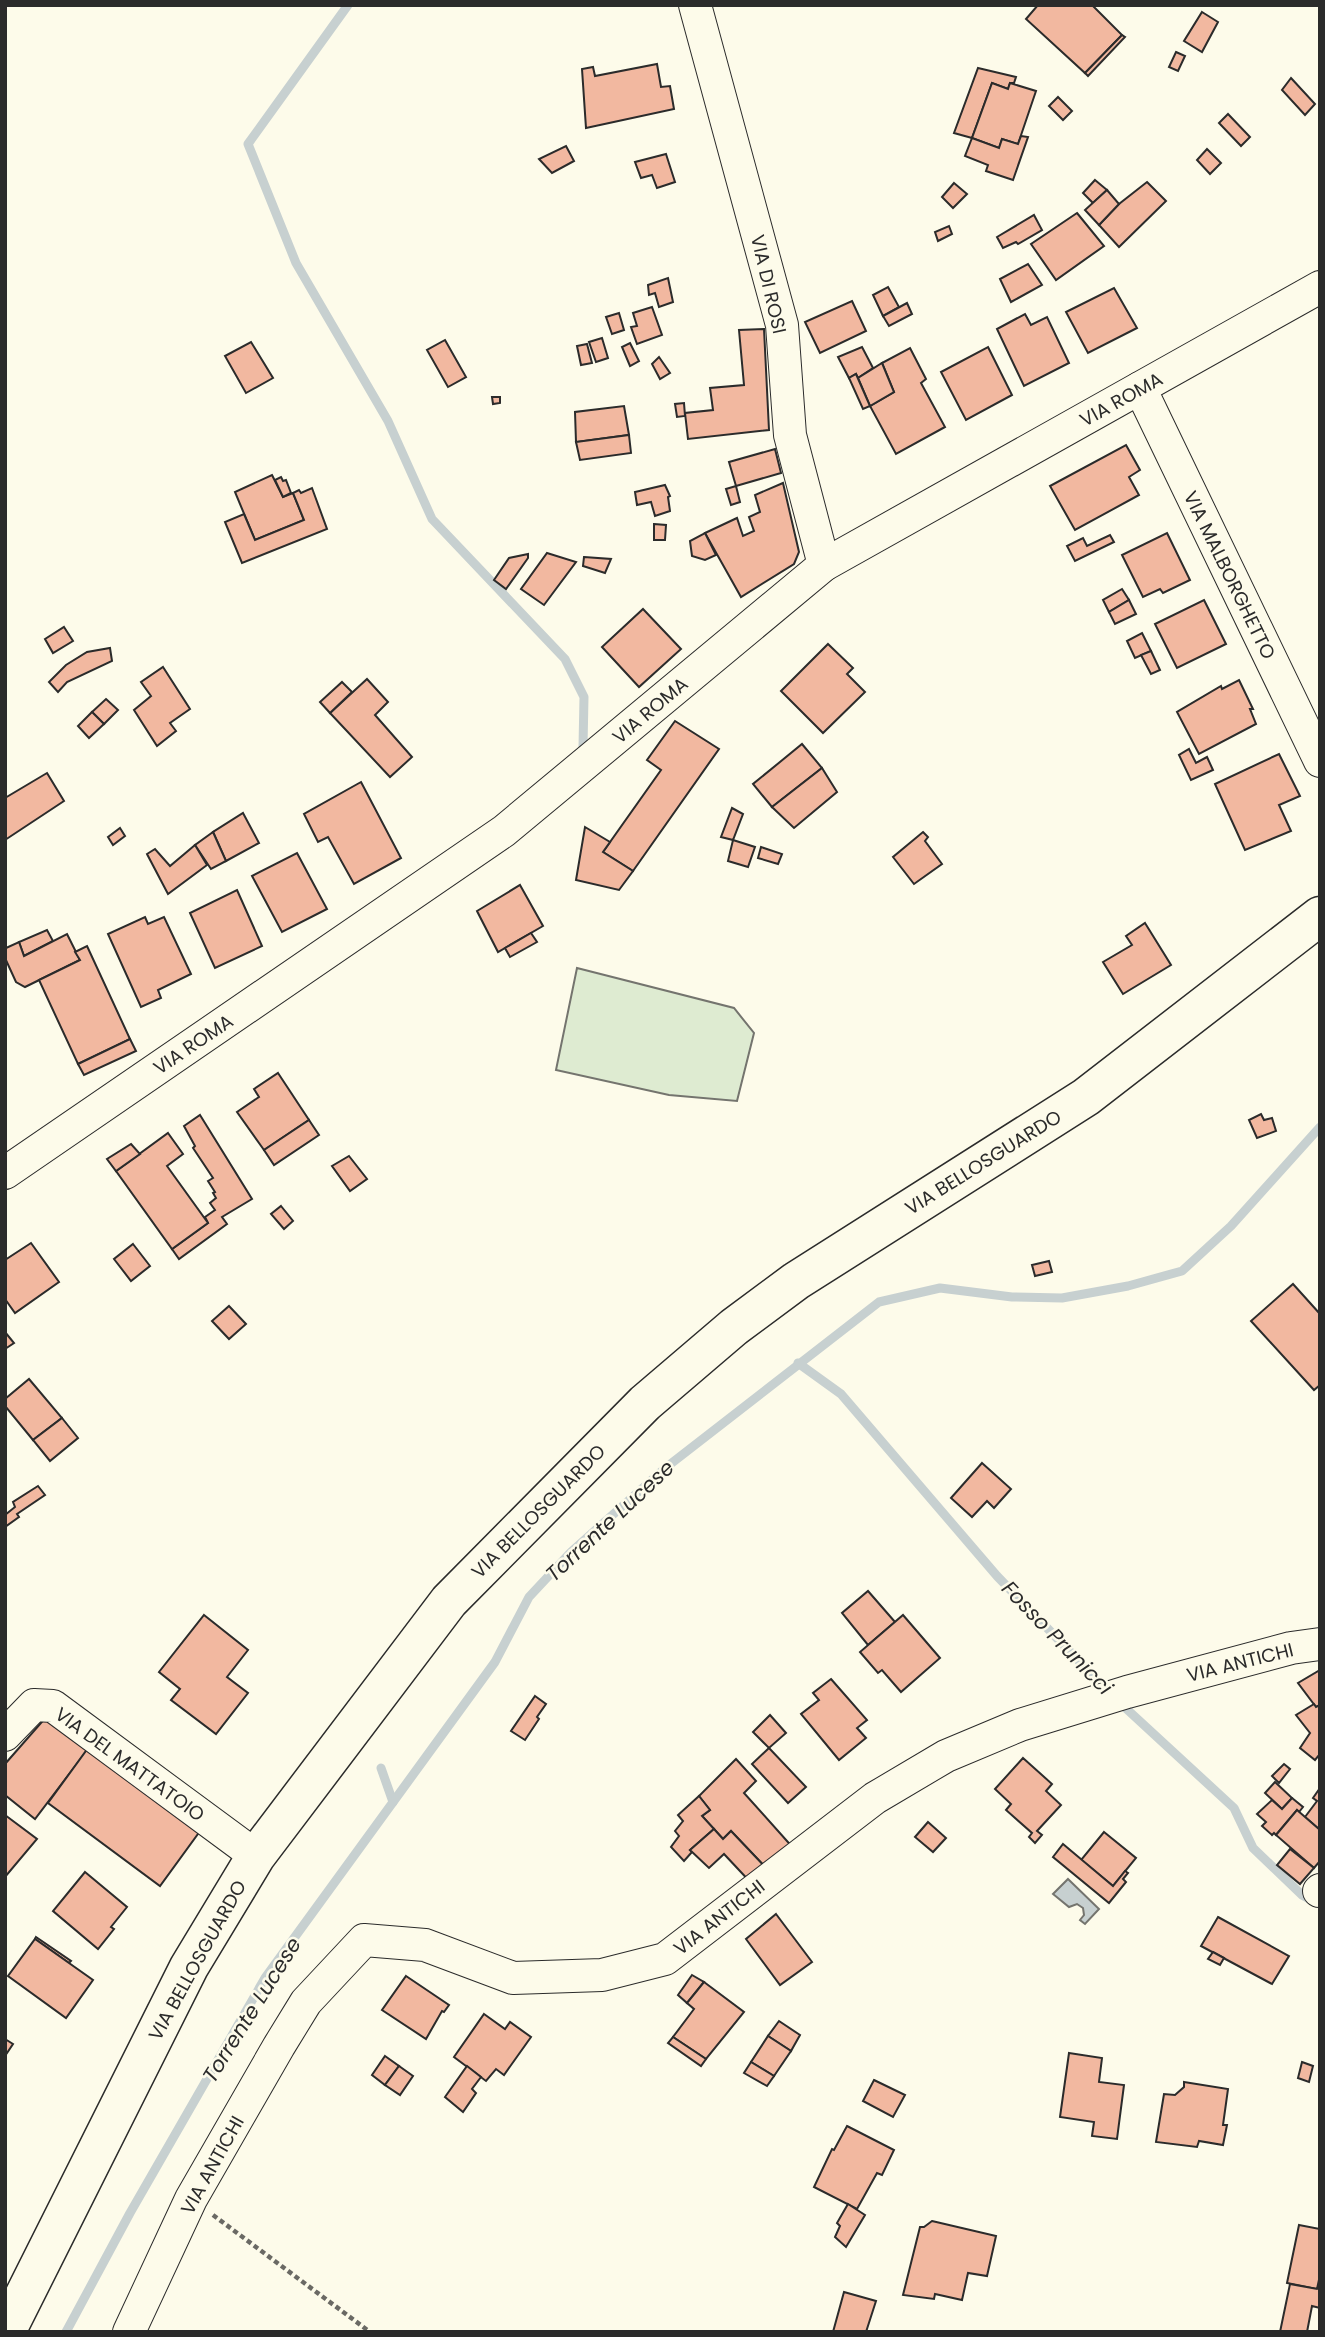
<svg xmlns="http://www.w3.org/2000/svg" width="1325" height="2337" font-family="Poppins,sans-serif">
  <rect width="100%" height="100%" fill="#fdfbea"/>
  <!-- green -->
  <polygon fill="#deebd1" stroke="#74746e" stroke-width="2" points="577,968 734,1008 754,1033 737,1101 669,1095 556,1070"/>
  <!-- water -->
  <polygon fill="#c7d0d0" stroke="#74746e" stroke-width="2" points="1068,1879 1099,1909 1085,1924 1080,1920 1084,1915 1083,1908 1077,1904 1069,1907 1053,1894"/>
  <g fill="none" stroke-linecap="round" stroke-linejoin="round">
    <!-- stream -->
    <g stroke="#c7d0d0" stroke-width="9">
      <polyline points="348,5 248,144 296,263 388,421 432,519 565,659 584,697 583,747"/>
      <polyline points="798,1363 841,1394 997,1576 1109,1692"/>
      <polyline points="1119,1702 1234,1808 1253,1848 1302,1895 1315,1902"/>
      <polyline points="381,1768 393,1802"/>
      <polyline points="66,2332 130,2213 265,1978 495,1662 529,1597 571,1552 664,1469 879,1302 940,1288 1012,1297 1062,1298 1128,1286 1182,1271 1231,1226 1320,1127"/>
    </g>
  </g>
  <!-- building -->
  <g fill="#f2b8a0" stroke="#2b2b2b" stroke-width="2">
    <polygon points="1038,5 1092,5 1122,35 1085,73 1026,19"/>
    <polygon points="1202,12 1218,22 1202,52 1184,41"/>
    <polygon points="1122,35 1125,37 1088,76 1085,73"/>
    <polygon points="1176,52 1185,56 1178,71 1169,67"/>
    <polygon points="657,64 661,87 670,86 674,109 586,128 582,69 593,67 595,76"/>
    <polygon points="978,68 1016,77 1014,83 1010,83 1008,89 992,83 972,138 954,133"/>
    <polygon points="1291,78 1315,104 1305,115 1282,90"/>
    <polygon points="992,83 1008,89 1010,83 1036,91 1018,144 1002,139 999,148 972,138"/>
    <polygon points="1058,97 1072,111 1063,120 1049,106"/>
    <polygon points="1228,114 1250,137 1241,146 1219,123"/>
    <polygon points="1021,136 1028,137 1013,180 986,171 988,165 965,156 972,138 999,148 1002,139 1018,144"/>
    <polygon points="566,146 574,161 552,173 539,159"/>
    <polygon points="1207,149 1221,163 1210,174 1197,160"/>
    <polygon points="666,154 675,182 657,188 652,175 641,178 635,162"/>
    <polygon points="1095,180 1107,190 1093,203 1083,193"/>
    <polygon points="1147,182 1166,201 1119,247 1099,225 1119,204"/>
    <polygon points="954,183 967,194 953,208 942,197"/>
    <polygon points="1107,190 1119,204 1099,225 1085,210"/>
    <polygon points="1077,213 1104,246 1056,280 1031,244"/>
    <polygon points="1034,215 1042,230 1018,244 1016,242 1003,248 997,237"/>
    <polygon points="949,226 952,234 938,241 935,232"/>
    <polygon points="1028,264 1042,285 1011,302 1000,279"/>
    <polygon points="668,278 673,302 659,307 655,293 649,295 648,285"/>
    <polygon points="888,287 899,307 883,316 873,295"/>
    <polygon points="1114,288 1137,328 1088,353 1066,312"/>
    <polygon points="852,301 866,331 820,353 805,322"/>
    <polygon points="907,303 912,314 889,326 883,316"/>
    <polygon points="652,307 662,335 637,344 631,327 637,326 633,313"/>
    <polygon points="619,313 624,330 612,334 606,317"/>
    <polygon points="1025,314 1031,325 1047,317 1069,363 1024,386 997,329"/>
    <polygon points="764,329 769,430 688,439 685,413 713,410 710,388 744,385 739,330"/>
    <polygon points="602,338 608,358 596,362 589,342"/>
    <polygon points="445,340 466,377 448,387 427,350"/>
    <polygon points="251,342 273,378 246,393 225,356"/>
    <polygon points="630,343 639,361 630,366 622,347"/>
    <polygon points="587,344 592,363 581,365 577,346"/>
    <polygon points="862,347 873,368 858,378 856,374 849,378 838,357"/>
    <polygon points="988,347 1012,395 966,420 941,372"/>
    <polygon points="910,348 926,379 921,383 945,427 896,454 870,406 894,392 882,363"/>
    <polygon points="659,357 670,373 660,379 652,364"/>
    <polygon points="882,363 894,392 870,406 858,378"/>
    <polygon points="856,374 870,406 863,409 849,378"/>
    <polygon points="492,397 500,397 500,403 493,404"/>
    <polygon points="684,403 685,416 677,417 675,404"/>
    <polygon points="624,406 629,435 576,442 575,412"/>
    <polygon points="629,435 631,453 580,460 576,442"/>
    <polygon points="1126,445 1140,470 1129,477 1139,495 1075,530 1050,486"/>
    <polygon points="775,449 781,473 736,486 729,462"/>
    <polygon points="272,475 283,497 293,493 304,520 255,540 235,492"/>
    <polygon points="281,477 283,481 286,480 291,493 283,497 275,480"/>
    <polygon points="783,483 799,552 794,564 741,597 705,533 737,518 743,536 754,531 749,517 760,512 755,495"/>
    <polygon points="665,485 670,496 668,497 670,511 655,516 651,502 637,505 635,492"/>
    <polygon points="736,486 740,502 731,505 726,489"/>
    <polygon points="312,488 327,529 242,563 225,522 244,514 255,540 304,520 293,493 299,490 301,493"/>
    <polygon points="654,524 666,525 665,540 654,540"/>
    <polygon points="705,533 716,555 705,560 692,556 690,541"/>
    <polygon points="1167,533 1190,580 1163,593 1160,589 1143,597 1122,555"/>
    <polygon points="1110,535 1114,542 1075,561 1067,546 1083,538 1087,546"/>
    <polygon points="547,553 576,562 544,605 521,589"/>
    <polygon points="528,554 528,558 506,589 494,580 509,558"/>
    <polygon points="584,557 611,559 605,573 583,566"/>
    <polygon points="1122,589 1129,600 1109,612 1103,600"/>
    <polygon points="1129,600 1136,614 1115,624 1109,612"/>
    <polygon points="1204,600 1226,644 1177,668 1155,624"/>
    <polygon points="643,609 681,649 639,687 602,647"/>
    <polygon points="64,627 73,641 53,653 45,639"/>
    <polygon points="1142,633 1151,651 1135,658 1127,641"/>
    <polygon points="828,644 853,668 847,674 865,692 823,733 781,691"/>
    <polygon points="110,648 112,661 67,682 58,692 49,682 66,665 87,652"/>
    <polygon points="1151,651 1160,670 1151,674 1141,655"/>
    <polygon points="163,667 190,709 170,723 176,731 157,746 134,710 151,696 141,682"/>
    <polygon points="367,679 388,702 375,715 412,757 390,777 330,713"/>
    <polygon points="1239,680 1253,709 1250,709 1256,724 1199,754 1177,712 1221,686 1222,689"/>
    <polygon points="342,682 352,692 330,713 320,702"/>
    <polygon points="106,699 118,710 104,724 92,712"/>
    <polygon points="92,712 104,724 89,738 78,726"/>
    <polygon points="675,721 719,749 633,871 603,852 661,770 647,760"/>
    <polygon points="802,744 822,768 772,807 753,784"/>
    <polygon points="1189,749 1196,763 1207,757 1213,770 1191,780 1179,755"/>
    <polygon points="1279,754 1300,796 1279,805 1291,831 1245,850 1215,784"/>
    <polygon points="822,768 837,792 794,828 772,807"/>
    <polygon points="47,773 64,801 5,840 5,798"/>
    <polygon points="361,782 401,858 354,884 328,837 318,842 304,814"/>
    <polygon points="732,808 743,814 733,840 721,837"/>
    <polygon points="243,813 259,843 226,861 213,832"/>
    <polygon points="585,827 610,842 603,852 633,871 619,890 576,880"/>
    <polygon points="120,828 125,836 113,845 108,837"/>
    <polygon points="213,832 226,861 211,869 195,845"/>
    <polygon points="923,832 928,837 925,841 942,864 914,884 893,857"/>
    <polygon points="733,840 755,847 748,867 728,861"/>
    <polygon points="195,845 207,865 168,894 147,854 155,849 170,866"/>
    <polygon points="761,847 782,854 778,864 758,858"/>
    <polygon points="297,853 327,909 282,932 252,876"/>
    <polygon points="520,885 543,926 498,952 477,911"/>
    <polygon points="237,890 262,946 215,968 190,913"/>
    <polygon points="145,917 148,924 164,917 191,974 158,990 161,998 141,1007 108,934"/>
    <polygon points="1145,923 1171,965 1123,994 1103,962 1132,945 1126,936"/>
    <polygon points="47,930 53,941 24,956 19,942"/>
    <polygon points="531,933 537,942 510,957 505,948"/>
    <polygon points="67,934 80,960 25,987 16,982 5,958 6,948 19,942 24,956"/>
    <polygon points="87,946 130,1039 78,1064 39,980 80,960 75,952"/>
    <polygon points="130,1039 136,1051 84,1075 78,1064"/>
    <polygon points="278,1073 309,1120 264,1150 237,1112 259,1097 254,1089"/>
    <polygon points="1261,1114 1264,1120 1272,1118 1276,1131 1257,1138 1249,1120"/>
    <polygon points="200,1115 252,1199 222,1217 227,1224 179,1259 172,1249 208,1223 205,1217 215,1210 210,1203 216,1198 213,1193 215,1192 208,1181 213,1178 193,1148 195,1146 184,1126"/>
    <polygon points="309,1120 319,1135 274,1165 264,1150"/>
    <polygon points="168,1133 183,1154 167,1166 208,1223 172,1249 116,1171"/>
    <polygon points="131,1144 140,1154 116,1171 107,1159"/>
    <polygon points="349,1156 367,1179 350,1191 332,1166"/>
    <polygon points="281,1206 293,1221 284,1229 271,1214"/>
    <polygon points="31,1243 59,1282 15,1313 5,1299 5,1260"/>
    <polygon points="133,1244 150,1266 131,1281 114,1259"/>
    <polygon points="1049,1261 1052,1272 1035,1276 1032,1265"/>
    <polygon points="1293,1284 1320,1314 1320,1385 1314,1390 1251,1321"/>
    <polygon points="229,1306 246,1324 229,1339 212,1321"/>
    <polygon points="5,1332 14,1343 5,1349"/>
    <polygon points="29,1379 62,1418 33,1440 5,1406 5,1399"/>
    <polygon points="62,1418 78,1438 50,1461 33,1440"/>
    <polygon points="982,1463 1011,1489 994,1508 987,1501 972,1517 951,1498"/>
    <polygon points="38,1486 45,1495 17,1514 19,1517 5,1527 5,1515 15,1507 13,1502"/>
    <polygon points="868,1591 895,1622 868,1645 842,1613"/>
    <polygon points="204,1615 248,1650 227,1677 248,1693 216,1734 171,1700 180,1689 159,1672"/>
    <polygon points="903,1615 940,1658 901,1692 882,1670 878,1673 860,1652"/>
    <polygon points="1320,1670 1320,1705 1316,1707 1298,1683"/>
    <polygon points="831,1679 867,1720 857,1728 866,1738 839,1760 801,1714 819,1700 813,1693"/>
    <polygon points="535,1696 546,1704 537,1717 539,1719 525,1740 511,1731"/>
    <polygon points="1314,1704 1316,1707 1320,1705 1320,1754 1315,1760 1300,1748 1310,1733 1296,1715"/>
    <polygon points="770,1715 786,1733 769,1748 753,1732"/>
    <polygon points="47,1716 89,1748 35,1819 5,1795 5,1764"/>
    <polygon points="91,1744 203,1827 160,1886 48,1803"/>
    <polygon points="769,1748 806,1787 788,1803 752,1764"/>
    <polygon points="1023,1758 1052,1784 1046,1791 1061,1805 1037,1831 1042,1835 1035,1843 1029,1837 1032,1833 1006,1810 1011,1804 995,1789"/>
    <polygon points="736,1759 756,1781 744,1793 795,1850 770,1872 731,1831 723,1839 702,1816 710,1810 699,1796"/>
    <polygon points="1284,1764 1290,1769 1279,1783 1272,1776"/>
    <polygon points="1275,1782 1292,1798 1282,1809 1265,1793"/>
    <polygon points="1320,1788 1320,1830 1305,1817 1317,1801 1313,1798"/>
    <polygon points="699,1796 710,1810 702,1816 714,1829 690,1850 692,1852 684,1861 671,1847 679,1836 675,1831 683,1821 678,1815"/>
    <polygon points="1292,1798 1303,1807 1299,1812 1297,1810 1276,1835 1274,1833 1272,1835 1262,1826 1266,1822 1257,1814 1272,1800 1282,1809"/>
    <polygon points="1297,1810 1320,1830 1320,1861 1314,1868 1276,1835"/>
    <polygon points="5,1815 37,1839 5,1877"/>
    <polygon points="928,1822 946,1838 933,1852 915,1837"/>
    <polygon points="714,1829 723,1839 731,1831 770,1872 754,1886 724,1854 709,1868 690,1850"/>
    <polygon points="1104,1832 1136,1858 1113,1886 1081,1860"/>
    <polygon points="1063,1844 1113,1886 1125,1871 1128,1873 1123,1879 1126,1882 1109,1903 1053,1857"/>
    <polygon points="1290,1849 1314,1868 1300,1884 1277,1865"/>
    <polygon points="85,1872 127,1907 111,1927 114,1929 98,1949 53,1911"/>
    <polygon points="776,1914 812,1962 780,1985 746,1939"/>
    <polygon points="1218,1917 1289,1956 1272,1984 1201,1946"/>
    <polygon points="36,1937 71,1961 69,1963 35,1939"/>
    <polygon points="35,1939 93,1980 66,2018 8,1976"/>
    <polygon points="1213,1952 1224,1958 1220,1965 1208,1959"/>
    <polygon points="692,1975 704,1982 687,2003 678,1995"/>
    <polygon points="406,1976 449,2005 444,2012 442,2011 426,2039 382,2010"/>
    <polygon points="704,1982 744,2012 706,2059 673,2037 694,2009 687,2003"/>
    <polygon points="484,2014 505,2029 510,2022 531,2037 504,2075 496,2069 486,2081 454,2057"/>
    <polygon points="779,2021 800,2035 791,2051 768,2036"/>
    <polygon points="768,2036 791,2051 774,2076 751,2062"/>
    <polygon points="673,2037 706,2059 701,2066 668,2043"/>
    <polygon points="5,2039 13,2044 5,2056"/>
    <polygon points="1069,2053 1102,2058 1099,2082 1124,2085 1117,2139 1092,2136 1094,2122 1060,2117"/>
    <polygon points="385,2056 399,2066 385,2085 372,2075"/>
    <polygon points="751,2062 774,2076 767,2086 744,2073"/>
    <polygon points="1302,2062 1313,2066 1309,2082 1298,2078"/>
    <polygon points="399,2066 413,2076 400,2095 385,2085"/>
    <polygon points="467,2066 481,2077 472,2089 476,2093 463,2112 445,2097"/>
    <polygon points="874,2080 905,2095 893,2117 863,2101"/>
    <polygon points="1184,2082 1228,2089 1223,2125 1227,2125 1223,2145 1199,2141 1197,2147 1156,2142 1164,2094 1175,2095 1184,2087"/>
    <polygon points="847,2126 894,2150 882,2175 877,2173 857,2209 814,2187 832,2149 834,2150"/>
    <polygon points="848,2204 865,2215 846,2247 835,2237 840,2226 837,2223"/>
    <polygon points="932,2221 996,2236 987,2276 968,2273 962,2300 935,2294 934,2299 903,2295 920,2227 924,2227"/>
    <polygon points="1299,2225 1320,2229 1320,2275 1317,2289 1287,2283"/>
    <polygon points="1290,2284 1317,2289 1320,2284 1320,2308 1312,2306 1307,2332 1280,2332"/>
    <polygon points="844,2292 876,2301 866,2332 833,2332"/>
  </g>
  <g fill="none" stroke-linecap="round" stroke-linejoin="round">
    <defs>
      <g id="minor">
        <polyline points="695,5 782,325 790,435 824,565"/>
        <polyline points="1140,388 1320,761"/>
        <polyline points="5,1173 504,831 824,565 1320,287"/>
        <polyline points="5,1735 34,1705 53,1706 256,1856"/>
        <polyline points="1319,1891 1320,1890"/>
        <polyline points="129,2332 191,2199 279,2046 306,2002 364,1940 425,1945 513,1978 602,1975 665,1959 875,1798 946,1756 1020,1725 1127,1692 1291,1648 1320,1644"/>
      </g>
      <polyline id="major" points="6,2332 189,1967 256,1856 449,1601 645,1403 734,1327 796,1281 1086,1097 1320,916"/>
    </defs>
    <!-- minor casing -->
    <use href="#minor" stroke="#2b2b2b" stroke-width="34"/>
    <!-- major casing -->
    <use href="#major" stroke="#2b2b2b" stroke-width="41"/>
    <!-- path -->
    <polyline stroke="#6a6964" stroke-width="4.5" stroke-dasharray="5 3.5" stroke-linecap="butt" points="213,2215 370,2332"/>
    <!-- minor -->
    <use href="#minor" stroke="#fdfbea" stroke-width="32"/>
    <!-- major -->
    <use href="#major" stroke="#fdfbea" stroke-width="38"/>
  </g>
  <g text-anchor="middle" stroke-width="5" stroke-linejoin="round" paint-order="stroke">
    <!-- street labels -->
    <g font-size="19" fill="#2b2b2b" stroke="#fdfbea">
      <text transform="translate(769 284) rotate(77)" y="7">VIA DI ROSI</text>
      <text transform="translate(1121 399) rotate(-29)" y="7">VIA ROMA</text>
      <text transform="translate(1230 575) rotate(64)" y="7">VIA MALBORGHETTO</text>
      <text transform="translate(650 710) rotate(-40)" y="7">VIA ROMA</text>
      <text transform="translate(193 1044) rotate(-34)" y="7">VIA ROMA</text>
      <text transform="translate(983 1162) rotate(-32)" y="7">VIA BELLOSGUARDO</text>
      <text transform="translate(538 1511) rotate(-45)" y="7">VIA BELLOSGUARDO</text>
      <text transform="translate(1240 1662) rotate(-14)" y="7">VIA ANTICHI</text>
      <text transform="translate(130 1764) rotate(36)" y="7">VIA DEL MATTATOIO</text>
      <text transform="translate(719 1917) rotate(-38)" y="7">VIA ANTICHI</text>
      <text transform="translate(197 1960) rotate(-61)" y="7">VIA BELLOSGUARDO</text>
      <text transform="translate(212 2165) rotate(-61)" y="7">VIA ANTICHI</text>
    </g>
    <!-- water labels -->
    <g font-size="21" font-style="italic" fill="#2b2b2b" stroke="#fdfbea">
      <text transform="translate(610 1521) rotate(-43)" y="7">Torrente Lucese</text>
      <text transform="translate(1057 1638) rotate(46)" y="7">Fosso Prunicci</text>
      <text transform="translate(252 2010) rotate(-58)" y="7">Torrente Lucese</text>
    </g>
  </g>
  <!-- border -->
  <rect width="1325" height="2337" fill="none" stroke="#2b2b2b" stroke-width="14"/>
</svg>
